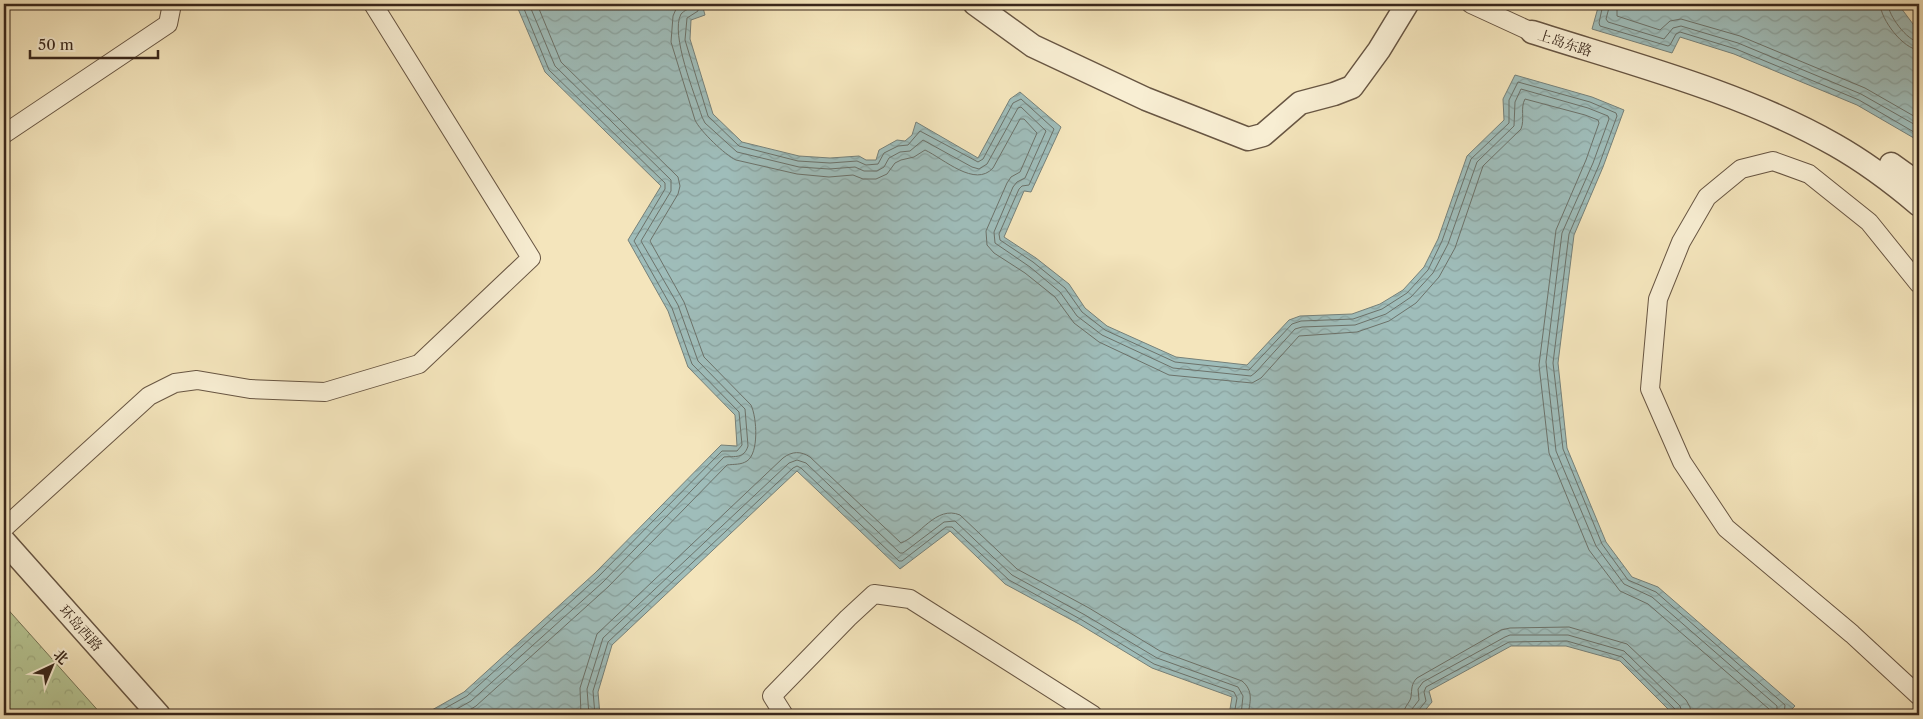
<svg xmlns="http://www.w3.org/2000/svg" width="1923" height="719" font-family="'Libre Caslon Text','Noto Serif SC',serif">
  <defs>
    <pattern id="forest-crowns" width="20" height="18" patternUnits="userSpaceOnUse" patternTransform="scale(1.25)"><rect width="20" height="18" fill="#b7c694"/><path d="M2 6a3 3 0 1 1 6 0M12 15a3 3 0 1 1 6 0" fill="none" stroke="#9eaa7f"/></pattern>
    <pattern id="water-waves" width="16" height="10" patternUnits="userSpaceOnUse" patternTransform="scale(1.25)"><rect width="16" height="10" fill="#9fbdba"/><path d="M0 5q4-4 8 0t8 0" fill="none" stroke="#8aa29f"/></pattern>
  </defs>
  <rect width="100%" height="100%" fill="#f4e5bc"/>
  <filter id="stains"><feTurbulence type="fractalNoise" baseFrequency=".004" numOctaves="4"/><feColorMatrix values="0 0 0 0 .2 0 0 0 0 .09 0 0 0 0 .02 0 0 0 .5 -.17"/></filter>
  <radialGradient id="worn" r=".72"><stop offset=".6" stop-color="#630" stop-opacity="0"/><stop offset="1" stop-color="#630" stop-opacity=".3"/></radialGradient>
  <!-- forest -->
  <polygon fill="url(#forest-crowns)" stroke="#787658" points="4,605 102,715 4,715"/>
  <!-- water -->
  <g fill="url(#water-waves)" stroke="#76817a">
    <polygon points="516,4 702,4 705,15 691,20 690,39 713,114 742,142 799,156 830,158 859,156 866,160 876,160 879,150 897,140 905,141 912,135 916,122 978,158 1010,99 1020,92 1061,127 1031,192 1024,191 1004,237 1036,258 1069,284 1085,308 1107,326 1176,357 1247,365 1289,320 1300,316 1352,314 1380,304 1403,290 1424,267 1438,239 1467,156 1504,120 1503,99 1515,75 1592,97 1624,110 1603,167 1574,235 1558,363 1567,448 1606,542 1632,577 1658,587 1795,706 1788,713 1790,715 1674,715 1620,661 1566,646 1511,646 1429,691 1432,702 1421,715 1229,715 1232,697 1152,668 1079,624 1005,584 950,531 900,569 797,471 612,645 598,692 600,715 423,715 464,692 595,573 721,445 737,446 735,415 688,367 668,311 628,240 661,186 545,72"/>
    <polygon points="1599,4 1898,4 1919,32 1919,141 1857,105 1734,54 1680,37 1672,53 1592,29"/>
  </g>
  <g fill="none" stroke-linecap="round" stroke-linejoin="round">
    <!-- shore -->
    <g stroke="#6c726a" stroke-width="1">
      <path d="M681,4L676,9L673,16L671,42L695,120C700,131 725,155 736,160L797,174L829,177L853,175L863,179H876L887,174L895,163L901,160L914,157L925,150C944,159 975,188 993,168L1020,119H1024L1037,133L1020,172L1011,177L1007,183L986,231L987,245L994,253L1025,273L1055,297L1074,323L1099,342L1169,375L1252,383L1261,378L1299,336L1357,332L1389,321L1416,303L1439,277L1455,248L1483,166L1521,129C1525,119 1520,108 1525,99L1585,115L1598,120L1599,123L1586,160L1556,230L1539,365L1549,453L1589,550L1620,591L1648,604L1769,709L1770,715"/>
      <path d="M691,4V8C687,9 684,11 681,14C670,34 695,95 702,117L705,123L737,152L799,167L829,169L855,167L864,171H877L884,167L889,158L900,152L910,151L923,140L972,167L979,169L987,164L1018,108L1021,107L1046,131L1025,178L1017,182L1013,187L994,232L995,243L1030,267L1060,292L1077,316L1102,335L1173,368L1251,376L1256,372L1295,329L1302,327L1355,325L1386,314L1411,297L1433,273L1448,244L1477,162L1514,126L1515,102L1521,89L1588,108L1608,116L1609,119L1593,163L1562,233L1546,362L1556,451L1596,546L1624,584L1652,597L1777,706V715"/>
      <polyline points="698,4 698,11 687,18 685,40 708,116 739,146 798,161 830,163 857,161 866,165 878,164 884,153 898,146 908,145 920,131 978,162 983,159 1013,103 1021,99 1054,129 1029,185 1022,186 1019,189 999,234 1000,240 1033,262 1065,288 1082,312 1105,330 1175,362 1249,370 1292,324 1301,321 1353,319 1382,309 1407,293 1428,270 1442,241 1471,159 1509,123 1509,100 1518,82 1590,102 1616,113 1617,116 1599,165 1569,234 1553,363 1563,449 1602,544 1628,580 1656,592 1785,705 1784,715"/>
      <polyline points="1603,4 1599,23 1600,26 1668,46 1670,45 1676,34 1680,32 1736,49 1859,100 1919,135"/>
      <polyline points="1610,4 1606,19 1608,22 1664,39 1673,28 1681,26 1738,43 1861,94 1919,127"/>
      <polyline points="1617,4 1617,16 1660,30 1670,21 1681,19 1740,36 1865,88 1919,119"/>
      <path d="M1880,4C1881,20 1903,49 1919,50"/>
      <path d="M1888,4C1888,15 1907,41 1919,42"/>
      <polyline points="433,715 467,696 598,577 722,451 737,451 742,445 739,412 692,364 672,308 634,241 665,189 665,183 549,70 522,4"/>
      <path d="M446,715L471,701L603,582L724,457C735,456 744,459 748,446L745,409L698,361L678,305L641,241L671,191V180L555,66L529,4"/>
      <path d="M461,715L476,706L608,587L727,465C734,464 741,465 747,461C759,453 757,418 751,405L704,357L684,302L650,241L678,194L680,186L678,177L561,62L537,4"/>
      <path d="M581,715L580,688L597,634L783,458C792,451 801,451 810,457L901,543C920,536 936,505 960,515L1017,569L1089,608L1160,651L1242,681C1254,691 1250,702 1248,715"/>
      <polyline points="589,715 587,689 603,638 789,463 797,460 806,463 900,553 903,553 944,522 955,521 1012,575 1085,615 1157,658 1238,687 1243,696 1241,715"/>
      <polyline points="595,715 593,691 608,642 793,468 797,466 801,468 899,561 902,561 946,527 952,527 1009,580 1082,620 1154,664 1234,692 1237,698 1234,715"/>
      <path d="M1403,715C1404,706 1410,703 1411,697C1412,689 1411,684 1417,678L1501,630L1510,628L1569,627L1627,644L1686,700L1690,707L1691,715"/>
      <polyline points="1411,715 1412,709 1419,700 1418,689 1423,682 1505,637 1510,635 1568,635 1624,651 1680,706 1683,715"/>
      <polyline points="1417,715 1418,711 1426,701 1424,692 1426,687 1509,642 1567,641 1622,657 1676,710 1677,715"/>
    </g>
    <defs>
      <g id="minor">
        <polyline points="1471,4 1532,32"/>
        <polyline points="4,134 168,24 172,4"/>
        <polyline points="1919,284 1869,222 1809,174 1773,161 1741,169 1707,197 1681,242 1658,299 1650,389 1682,462 1726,528 1852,634 1919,696"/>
        <polyline points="4,528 149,396 175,383 197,380 250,389 325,392 419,364 531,258 373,4"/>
        <polyline points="784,715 772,696 848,618 874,594 910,599 1093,715"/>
      </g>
      <g id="tertiary">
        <polyline points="975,4 1033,46 1146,99 1248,139 1263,135 1300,103 1334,94 1352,87 1379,50 1407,4"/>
        <path d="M1532,32C1632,64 1744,93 1835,145C1865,162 1893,183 1919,205"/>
        <polyline points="1891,164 1919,184"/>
        <polyline points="4,541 159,715"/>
      </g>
    </defs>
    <!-- minor casing -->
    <use href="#minor" stroke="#685643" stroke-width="20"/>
    <!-- tertiary casing -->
    <use href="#tertiary" stroke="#685643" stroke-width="25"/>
    <!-- minor -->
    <use href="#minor" stroke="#f8eed3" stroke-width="18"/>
    <!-- tertiary -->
    <use href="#tertiary" stroke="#f8eed3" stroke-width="22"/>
  </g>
  <g text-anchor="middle" stroke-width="4" stroke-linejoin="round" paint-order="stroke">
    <!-- street labels -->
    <g font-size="14" fill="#39271b" stroke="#f8eed3">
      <text transform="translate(1565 43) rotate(18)" y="5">上岛东路</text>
      <text transform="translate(81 628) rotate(48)" y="5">环岛西路</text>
    </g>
  </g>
  <!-- margin -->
  <rect width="1923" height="719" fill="none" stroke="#f4e5bc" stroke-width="20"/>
  <rect x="5" y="5" width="1913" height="709" fill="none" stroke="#39271b" stroke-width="2.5"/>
  <rect x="10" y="10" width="1903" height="699" fill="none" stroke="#39271b"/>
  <!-- north arrow -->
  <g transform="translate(52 666) rotate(44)" stroke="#f8eed3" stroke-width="4" paint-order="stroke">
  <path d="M0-4L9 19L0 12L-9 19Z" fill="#39271b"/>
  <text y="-8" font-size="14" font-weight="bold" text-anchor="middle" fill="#39271b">北</text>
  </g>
  <!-- scale -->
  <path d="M30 50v8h128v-8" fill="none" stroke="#39271b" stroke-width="2.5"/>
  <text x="38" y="50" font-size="15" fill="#39271b" stroke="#f8eed3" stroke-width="4" paint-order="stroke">50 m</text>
  <rect width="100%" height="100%" filter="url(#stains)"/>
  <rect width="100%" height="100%" fill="url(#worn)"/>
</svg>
